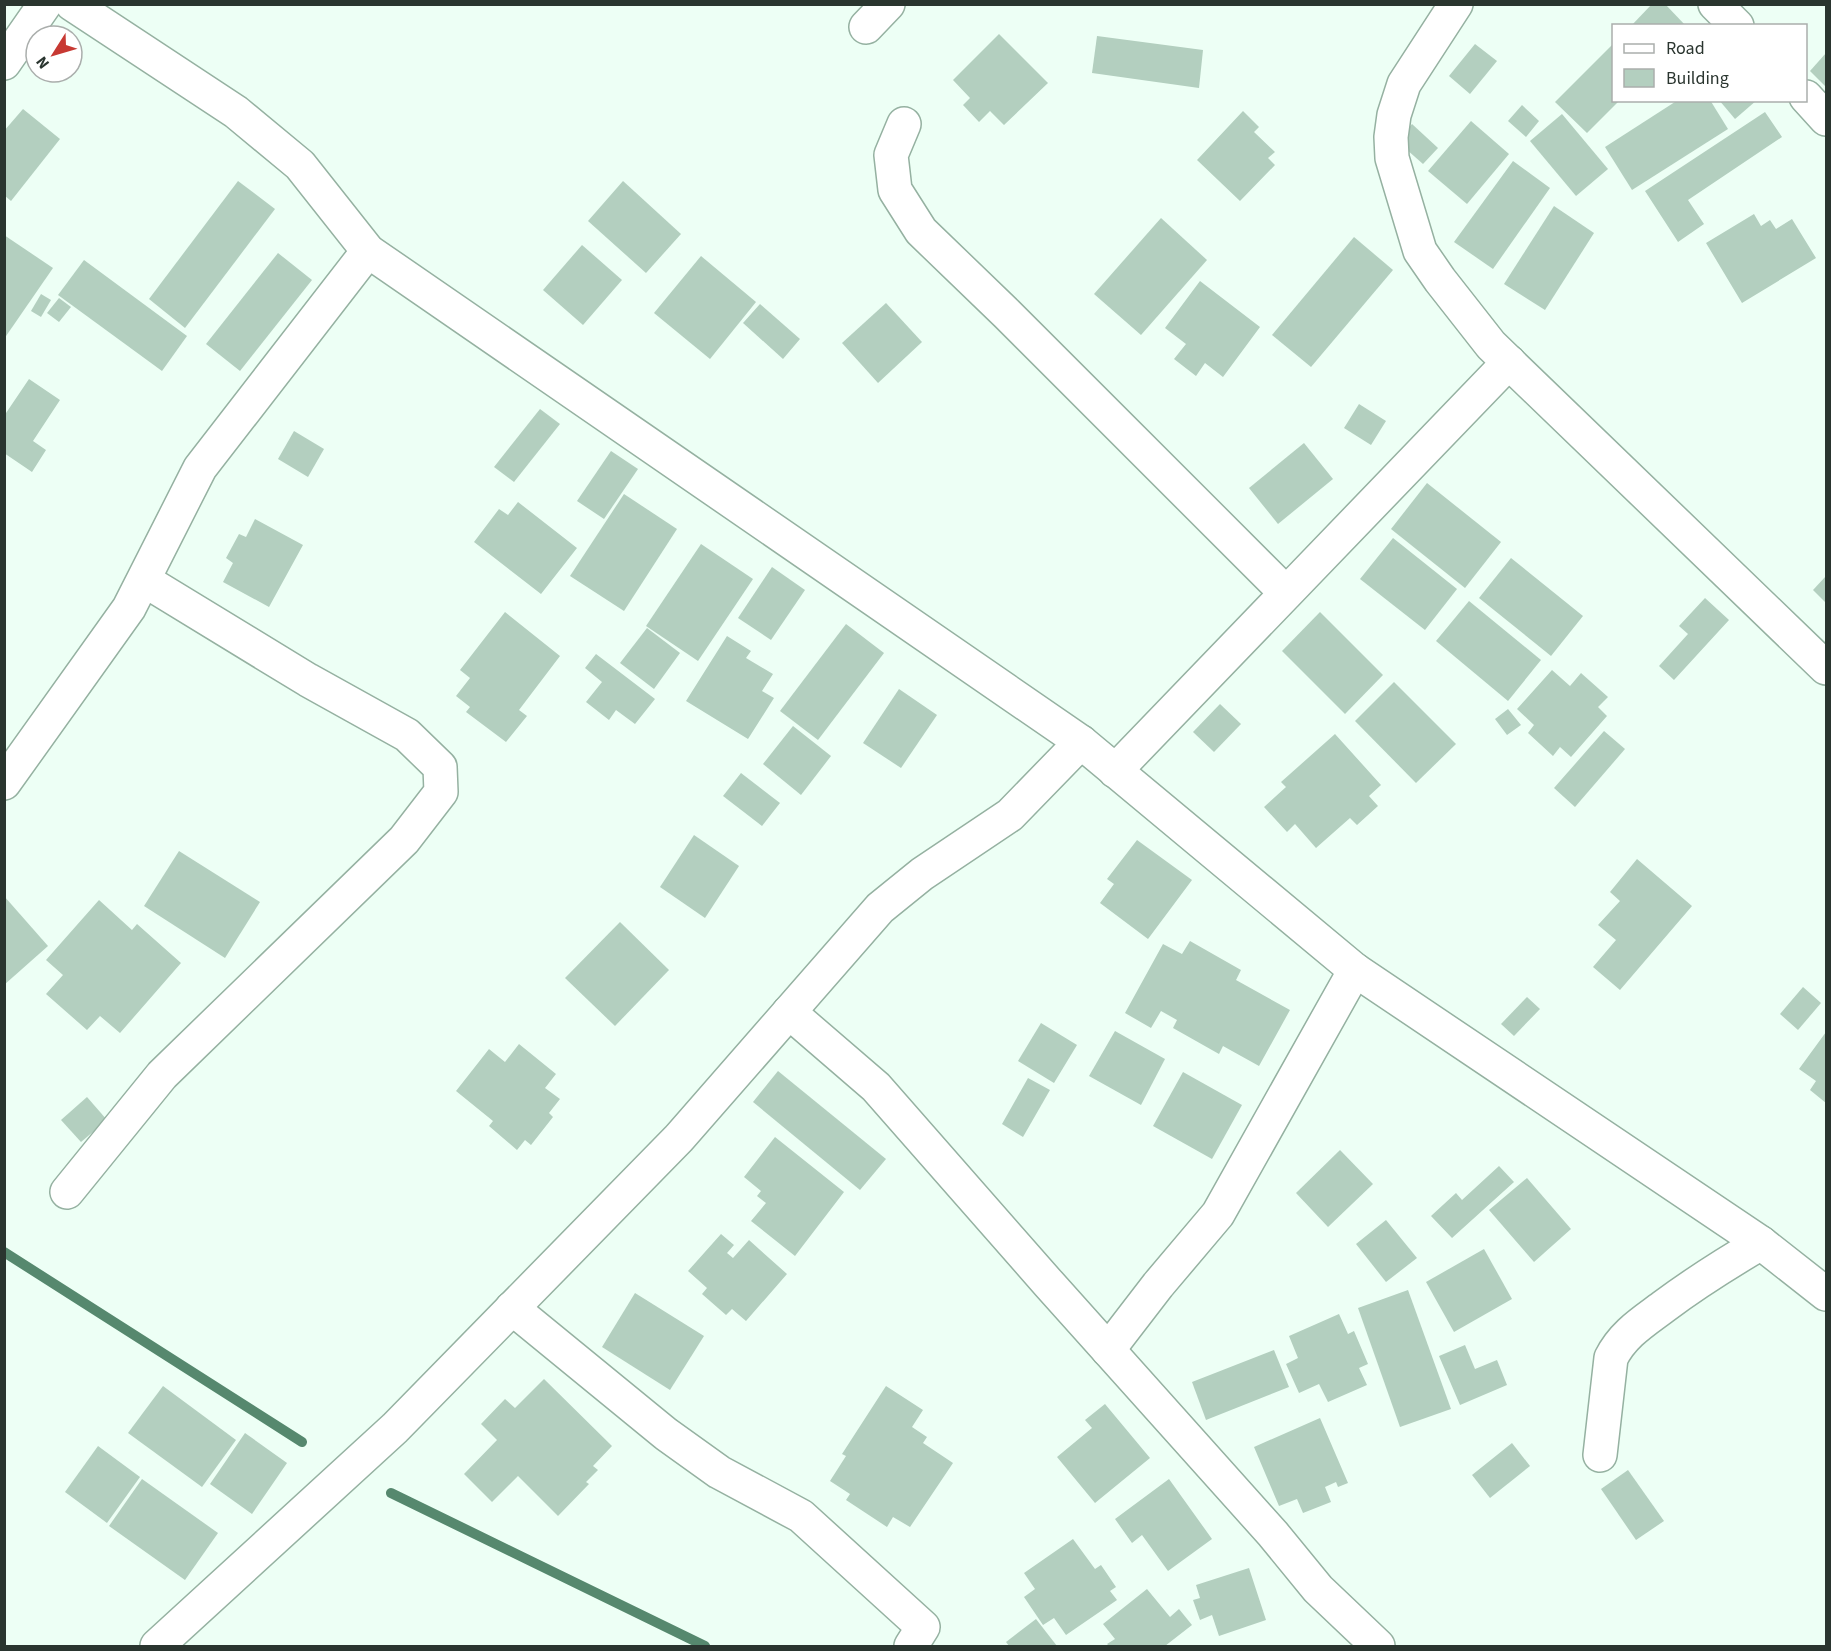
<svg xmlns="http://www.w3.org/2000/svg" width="1831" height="1651" font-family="'Source Sans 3',sans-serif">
  <rect width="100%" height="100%" fill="#edfff5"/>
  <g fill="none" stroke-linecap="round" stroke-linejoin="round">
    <!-- stream -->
    <g stroke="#56886e" stroke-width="10">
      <polyline points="4,1252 302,1442"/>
      <polyline points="391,1493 705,1646"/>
    </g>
  </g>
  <!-- building -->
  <g fill="#b3cfbf">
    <polygon points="1652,4 1665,4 1686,26 1631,26"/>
    <polygon points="999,34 1048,83 1004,125 990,111 979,122 963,105 970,98 953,80"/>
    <polygon points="1097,36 1203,50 1199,88 1092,73"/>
    <polygon points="1614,43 1614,100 1620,100 1587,133 1555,102"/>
    <polygon points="1475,44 1497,61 1470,94 1449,76"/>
    <polygon points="1826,53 1826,87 1810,71"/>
    <polygon points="1678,100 1710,100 1728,129 1632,190 1605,147"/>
    <polygon points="1719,100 1757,100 1735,119"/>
    <polygon points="1522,105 1539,121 1526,137 1508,121"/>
    <polygon points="23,109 60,139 11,201 4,195 4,131"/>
    <polygon points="1243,111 1259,127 1254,132 1275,152 1268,158 1275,165 1240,201 1197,160"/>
    <polygon points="1765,112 1782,137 1688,200 1704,224 1678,242 1645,191"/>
    <polygon points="1562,114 1608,169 1576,196 1530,141"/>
    <polygon points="1471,121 1509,154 1467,204 1428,171"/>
    <polygon points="1412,124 1438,148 1423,164 1397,141"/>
    <polygon points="1513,161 1550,188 1493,269 1454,242"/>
    <polygon points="238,181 275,209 185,328 149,299"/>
    <polygon points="623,181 681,234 646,273 588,221"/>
    <polygon points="1554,206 1594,233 1545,310 1504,284"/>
    <polygon points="1754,214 1761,226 1770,220 1776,229 1792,219 1816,258 1742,303 1706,243"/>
    <polygon points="1161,218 1207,260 1141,335 1094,294"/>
    <polygon points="4,235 53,268 4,339"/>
    <polygon points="1354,237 1393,270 1311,367 1272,335"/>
    <polygon points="582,245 622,280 583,325 543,290"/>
    <polygon points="278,253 312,280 240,371 206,344"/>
    <polygon points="701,256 756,302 710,359 654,313"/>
    <polygon points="84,260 187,336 162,371 58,295"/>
    <polygon points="1200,281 1260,327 1223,377 1205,363 1196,376 1174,359 1186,344 1165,328"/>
    <polygon points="41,294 51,300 41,317 31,311"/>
    <polygon points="59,298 71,307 59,322 47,313"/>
    <polygon points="886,303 922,342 878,383 842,343"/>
    <polygon points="760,304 800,339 783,359 743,323"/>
    <polygon points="29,379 60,400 33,441 46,450 32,472 4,453 4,416"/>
    <polygon points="1359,404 1386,421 1371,445 1344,428"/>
    <polygon points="540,409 560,424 514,482 494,467"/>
    <polygon points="294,431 324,449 308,477 278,459"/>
    <polygon points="1304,443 1333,479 1278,524 1249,488"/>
    <polygon points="611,451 638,469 604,519 577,501"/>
    <polygon points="1427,483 1501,542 1465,588 1391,529"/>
    <polygon points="624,494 677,529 624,611 570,576"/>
    <polygon points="518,502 577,548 541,594 474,542 499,509 508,515"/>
    <polygon points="255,519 303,545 269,607 223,582 233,563 226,558 239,534 246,537"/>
    <polygon points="1393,538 1457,589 1425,630 1360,579"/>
    <polygon points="701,544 753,579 698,661 646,626"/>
    <polygon points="1511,558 1583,616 1551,656 1479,598"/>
    <polygon points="772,567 805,590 771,640 738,618"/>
    <polygon points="1826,576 1826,603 1813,590"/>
    <polygon points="1705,598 1729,620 1674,680 1659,666 1688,634 1679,626"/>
    <polygon points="1469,601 1541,660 1508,701 1436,641"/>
    <polygon points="505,612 560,656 519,710 527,716 506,742 466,712 470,707 456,696 470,678 460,670"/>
    <polygon points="1320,612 1383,675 1345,714 1282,651"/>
    <polygon points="846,624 884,653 818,740 780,711"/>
    <polygon points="647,628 680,653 654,689 620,663"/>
    <polygon points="727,636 751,651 746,658 773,674 762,691 774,698 748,739 686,701"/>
    <polygon points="596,654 655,699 635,724 616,710 609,720 586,702 602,682 585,668"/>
    <polygon points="1552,670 1570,686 1581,673 1608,697 1598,707 1607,716 1571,757 1560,747 1553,756 1528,733 1534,725 1517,709"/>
    <polygon points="1394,682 1456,744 1416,783 1355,721"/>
    <polygon points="899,689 937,715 901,768 863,743"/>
    <polygon points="1220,704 1241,724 1214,752 1193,732"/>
    <polygon points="1508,709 1521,725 1507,735 1495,719"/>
    <polygon points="793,726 831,756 801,795 763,764"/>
    <polygon points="1604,731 1625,749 1575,807 1554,788"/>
    <polygon points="1335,734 1381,785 1369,796 1378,806 1357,825 1350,818 1316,848 1295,824 1287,832 1264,807 1286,787 1281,782"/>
    <polygon points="741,773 780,803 762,826 723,796"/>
    <polygon points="694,835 739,866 705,918 660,887"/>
    <polygon points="1137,840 1192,880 1148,939 1100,903 1114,884 1107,879"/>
    <polygon points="179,851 260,902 225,958 144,906"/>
    <polygon points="1637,859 1692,906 1620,990 1593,967 1616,940 1598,925 1620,901 1610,892"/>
    <polygon points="4,896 48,946 4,985"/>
    <polygon points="99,900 132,930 137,924 181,963 120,1033 100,1016 87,1030 46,994 63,975 46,960"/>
    <polygon points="620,922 669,970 615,1026 565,978"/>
    <polygon points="1190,941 1241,970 1236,980 1290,1010 1259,1066 1223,1046 1219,1054 1173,1028 1177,1020 1161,1011 1151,1028 1125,1013 1163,944 1182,954"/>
    <polygon points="1803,987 1821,1003 1798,1030 1780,1014"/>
    <polygon points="1527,997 1540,1009 1514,1036 1501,1024"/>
    <polygon points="1041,1023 1077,1045 1054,1083 1018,1061"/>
    <polygon points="1115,1031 1165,1059 1141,1105 1089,1076"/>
    <polygon points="1826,1032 1826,1103 1810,1090 1816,1081 1799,1069"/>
    <polygon points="519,1044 556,1074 545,1088 560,1099 549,1113 553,1117 531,1145 525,1140 517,1150 489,1126 493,1121 456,1091 489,1049 505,1062"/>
    <polygon points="778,1071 886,1159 860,1190 753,1102"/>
    <polygon points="1183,1072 1242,1105 1212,1159 1153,1126"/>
    <polygon points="1028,1078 1050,1090 1023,1137 1002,1124"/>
    <polygon points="87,1097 107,1120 81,1142 61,1120"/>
    <polygon points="775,1137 844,1192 795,1256 751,1221 766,1203 757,1196 761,1191 744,1177"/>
    <polygon points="1340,1150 1373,1184 1328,1227 1296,1193"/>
    <polygon points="1499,1166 1514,1182 1452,1238 1431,1216 1456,1193 1462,1200"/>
    <polygon points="1527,1178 1571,1229 1534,1262 1489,1210"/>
    <polygon points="1386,1220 1417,1258 1386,1282 1356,1244"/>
    <polygon points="721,1234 734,1245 727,1253 733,1258 749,1240 787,1274 746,1321 732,1309 726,1315 702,1294 707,1288 688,1271"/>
    <polygon points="1484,1249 1512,1299 1454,1332 1426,1282"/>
    <polygon points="1408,1290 1451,1409 1400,1427 1358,1308"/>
    <polygon points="635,1293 704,1336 670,1390 602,1347"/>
    <polygon points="1339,1314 1348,1334 1354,1331 1368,1364 1359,1368 1367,1385 1328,1402 1319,1384 1299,1393 1286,1364 1298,1358 1289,1336"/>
    <polygon points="1465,1345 1475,1369 1497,1360 1507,1385 1460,1405 1439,1356"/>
    <polygon points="1274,1350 1289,1387 1206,1420 1192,1382"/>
    <polygon points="544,1379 612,1446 593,1466 598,1470 586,1482 589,1484 558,1516 518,1476 492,1502 464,1474 497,1440 481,1424 505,1399 515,1408"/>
    <polygon points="163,1386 236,1440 202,1487 128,1433"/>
    <polygon points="886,1386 923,1410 912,1427 927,1437 923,1443 953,1463 910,1527 893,1517 887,1527 846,1500 850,1494 830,1481 846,1456 842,1454"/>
    <polygon points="1105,1404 1150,1458 1095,1503 1057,1457 1092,1428 1085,1420"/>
    <polygon points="1320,1418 1348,1483 1338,1487 1336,1482 1325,1487 1331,1502 1303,1513 1297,1499 1279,1506 1254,1447"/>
    <polygon points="245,1433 287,1463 252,1514 210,1484"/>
    <polygon points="1512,1443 1530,1466 1490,1498 1472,1475"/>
    <polygon points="98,1446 140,1477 107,1523 65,1492"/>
    <polygon points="1628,1470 1664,1521 1636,1540 1601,1489"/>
    <polygon points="142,1479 218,1533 185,1580 109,1526"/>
    <polygon points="1169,1479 1212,1539 1168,1571 1142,1535 1132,1543 1115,1519"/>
    <polygon points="1073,1539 1095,1569 1101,1565 1116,1587 1110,1591 1117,1600 1066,1635 1054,1618 1043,1625 1024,1597 1035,1589 1024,1573"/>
    <polygon points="1249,1568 1266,1620 1219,1636 1212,1615 1200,1620 1193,1600 1200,1598 1196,1585"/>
    <polygon points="1147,1589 1170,1617 1179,1609 1192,1625 1165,1646 1109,1646 1107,1644 1115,1639 1103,1624"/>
    <polygon points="1036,1619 1057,1646 1009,1646 1006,1642"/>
  </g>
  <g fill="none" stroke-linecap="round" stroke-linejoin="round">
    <defs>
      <g id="street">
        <polyline points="72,4 236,112 300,165 368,251 1081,742 1355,970 1761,1243 1826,1294"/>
        <polyline points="1456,4 1404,84 1394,115 1391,137 1392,158 1420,251 1440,280 1491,345 1826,668"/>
        <polyline points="1715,4 1737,26"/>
        <polyline points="866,27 888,4"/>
        <polyline points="4,63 45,4"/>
        <polyline points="1806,97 1826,119"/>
        <polyline points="904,124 891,155 895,190 921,231 1007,314 1286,593"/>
        <polyline points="1115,771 1509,362"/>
        <polyline points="4,783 129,608 200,468 368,251"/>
        <polyline points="789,1012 876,1087 1049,1284 1273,1534 1318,1589 1378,1646"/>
        <polyline points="67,1192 162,1075 404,840 441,792 440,767 407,735 308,680 144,580"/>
        <polyline points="512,1308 666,1434 719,1472 801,1516 923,1627 911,1646"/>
        <polyline points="1108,1350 1158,1285 1218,1214 1355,970"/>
        <path d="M1600,1455L1611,1358C1623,1334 1643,1322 1663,1307C1695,1283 1727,1263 1761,1243"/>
        <polyline points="157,1646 395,1428 679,1138 880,908 922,874 1010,815 1081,742"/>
      </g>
    </defs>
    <!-- street casing -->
    <use href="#street" stroke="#95b1a1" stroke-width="36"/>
    <!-- street -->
    <use href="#street" stroke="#fff" stroke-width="33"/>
  </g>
  <!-- border -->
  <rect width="1831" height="1651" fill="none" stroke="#2a352f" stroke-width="12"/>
  <!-- legend -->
  <rect x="1612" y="24" width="195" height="78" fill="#ffffff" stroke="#aaaeac" stroke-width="1.5"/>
  <rect x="1624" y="44" width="30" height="9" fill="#ffffff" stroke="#aaaeac" stroke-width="1.5"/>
  <text x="1666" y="54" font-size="18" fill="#2a352f">Road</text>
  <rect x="1624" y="69" width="30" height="18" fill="#b3cfbf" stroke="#aaaeac" stroke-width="1.5"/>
  <text x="1666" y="84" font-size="18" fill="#2a352f">Building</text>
  <!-- north arrow -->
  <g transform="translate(54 54) rotate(233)"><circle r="28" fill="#ffffff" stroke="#aaaeac" stroke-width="1.5"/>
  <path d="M0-4.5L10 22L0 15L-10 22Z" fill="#c73933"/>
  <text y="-9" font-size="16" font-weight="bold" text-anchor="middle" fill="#2a352f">N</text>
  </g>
</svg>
